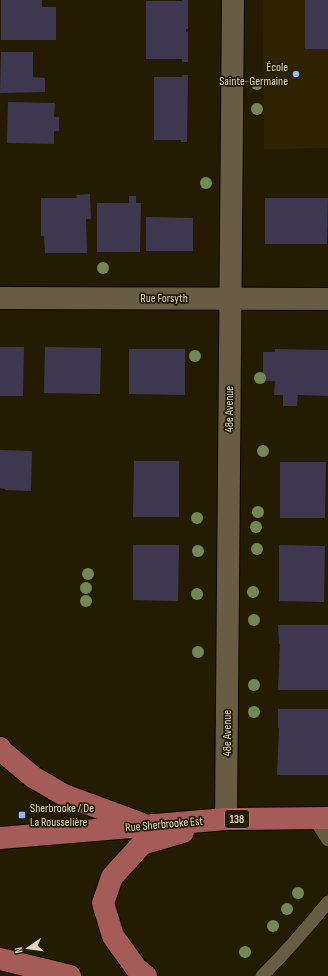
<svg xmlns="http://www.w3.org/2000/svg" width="328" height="976" font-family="'Sofia Sans Condensed',sans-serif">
  <rect width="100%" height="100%" fill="#241b03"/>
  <!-- built -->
  <polygon fill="#2f2302" points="263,0 328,0 328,148 264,149"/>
  <!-- building -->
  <g fill="#3d384f">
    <polygon points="1,0 42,0 42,7 56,7 56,40 1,40"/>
    <polygon points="182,0 188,0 188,29 186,29 186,32 188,32 188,62 182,62 182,59 146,59 146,1 182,1"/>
    <rect x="305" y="0" width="23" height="49"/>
    <polygon points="1,52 33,52 33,77 45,78 45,92 0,93"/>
    <polygon points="182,75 188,75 187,142 181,142 181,140 154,140 154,77 182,77"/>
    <polygon points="8,102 55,103 54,117 59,117 59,131 54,131 54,144 7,143"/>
    <polygon points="90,194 91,219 86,219 87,253 45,253 44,236 41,236 41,198 77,198 76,195"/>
    <polygon points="129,196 136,196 136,203 141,203 140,252 97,252 97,203 129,203"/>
    <polygon points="265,198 328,198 327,244 265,244"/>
    <polygon points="146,217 193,218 193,251 146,251"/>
    <polygon points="0,347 24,347 23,396 0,396"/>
    <polygon points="45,347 101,348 100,394 44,393"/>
    <polygon points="129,349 185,349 185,395 129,394"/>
    <polygon points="275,349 328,350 328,396 298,395 297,406 283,406 283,395 274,395 275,381 263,381 263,352 275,352"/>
    <polygon points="0,450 32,451 31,491 5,490 5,489 0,488"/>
    <polygon points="134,461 179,461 179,517 133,517"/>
    <polygon points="280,462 326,462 325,518 280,518"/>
    <polygon points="133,545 179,545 178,601 133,600"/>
    <polygon points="279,545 325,546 324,602 279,601"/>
    <polygon points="278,625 328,625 328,690 278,690 280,644 279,644"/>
    <polygon points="278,709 328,709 328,775 277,775 279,728 278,728"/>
  </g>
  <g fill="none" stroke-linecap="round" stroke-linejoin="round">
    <defs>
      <g id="service">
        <polyline points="314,818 328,840"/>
        <path d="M262,976C285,953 307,928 328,902"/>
      </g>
      <g id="minor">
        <polyline points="0,298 328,299"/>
        <polyline points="226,819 233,0"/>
      </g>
      <g id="primary">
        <polyline points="0,748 3,752 33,777 64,795 140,823"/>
        <polyline points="0,838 226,819 328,818"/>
        <polyline points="0,959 70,976"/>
        <polyline points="146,976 136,968 113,936 103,903 112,877 142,844 183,832"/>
      </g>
    </defs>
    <!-- service casing -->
    <use href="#service" stroke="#0d0500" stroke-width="14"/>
    <!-- minor casing -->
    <use href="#minor" stroke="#0d0500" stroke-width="24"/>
    <!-- primary casing -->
    <use href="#primary" stroke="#0d0500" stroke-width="24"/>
    <!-- service -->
    <use href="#service" stroke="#685d44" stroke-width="13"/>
    <!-- minor -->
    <use href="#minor" stroke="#685d44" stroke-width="22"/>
    <!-- primary -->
    <use href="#primary" stroke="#a55c59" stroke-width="22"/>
  </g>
  <!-- trees -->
  <g fill="#738953">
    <circle cx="257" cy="84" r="6"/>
    <circle cx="257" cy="109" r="6"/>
    <circle cx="206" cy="183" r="6"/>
    <circle cx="103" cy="268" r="6"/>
    <circle cx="195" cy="356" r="6"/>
    <circle cx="260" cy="378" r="6"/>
    <circle cx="263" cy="451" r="6"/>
    <circle cx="258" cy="512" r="6"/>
    <circle cx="197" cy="518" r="6"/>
    <circle cx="256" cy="527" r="6"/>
    <circle cx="257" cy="549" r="6"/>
    <circle cx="198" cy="551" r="6"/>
    <circle cx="88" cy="574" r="6"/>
    <circle cx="86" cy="588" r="6"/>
    <circle cx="253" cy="592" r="6"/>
    <circle cx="197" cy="594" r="6"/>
    <circle cx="86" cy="601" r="6"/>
    <circle cx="254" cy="620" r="6"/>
    <circle cx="198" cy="652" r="6"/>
    <circle cx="254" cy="685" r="6"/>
    <circle cx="254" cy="712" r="6"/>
    <circle cx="298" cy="893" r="6"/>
    <circle cx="287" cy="909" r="6"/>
    <circle cx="273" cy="926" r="6"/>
    <circle cx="245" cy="952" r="6"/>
  </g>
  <!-- markers -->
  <g fill="#92b7fd" stroke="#241b03" stroke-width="1.5">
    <circle cx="296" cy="74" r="4"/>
    <rect x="18" y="811" width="8" height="8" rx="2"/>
  </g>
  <g text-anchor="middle" stroke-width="3.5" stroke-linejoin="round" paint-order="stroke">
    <!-- shield labels -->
    <rect fill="#241b03" stroke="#a59e8d" stroke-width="1" x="225" y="810" width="24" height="18" rx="3"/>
    <g font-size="11" font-weight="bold" fill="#dcd6c8">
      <text x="237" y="823">138</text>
    </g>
    <!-- poi labels -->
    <g font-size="12" fill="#dcd6c8" stroke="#241b03" text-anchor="end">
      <text x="288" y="71">École<tspan x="288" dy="14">Sainte-Germaine</tspan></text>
      <text x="30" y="812" text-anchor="start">Sherbrooke / De<tspan x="30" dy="14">La Rousselière</tspan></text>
    </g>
    <!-- street labels -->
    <g font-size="12" fill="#dcd6c8" stroke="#241b03">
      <text x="164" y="302">Rue Forsyth</text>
      <text transform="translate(229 409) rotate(-90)" y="4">48e Avenue</text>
      <text transform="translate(227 733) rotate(-90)" y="4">48e Avenue</text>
      <text transform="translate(164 824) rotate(-5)" y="4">Rue Sherbrooke Est</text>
    </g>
  </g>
  <!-- north arrow -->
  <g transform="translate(28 948) rotate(257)" stroke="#241b03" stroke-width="3" paint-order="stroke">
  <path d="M0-3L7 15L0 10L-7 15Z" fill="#dcd6c8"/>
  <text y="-6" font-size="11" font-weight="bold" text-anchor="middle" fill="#dcd6c8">N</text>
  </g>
</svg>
